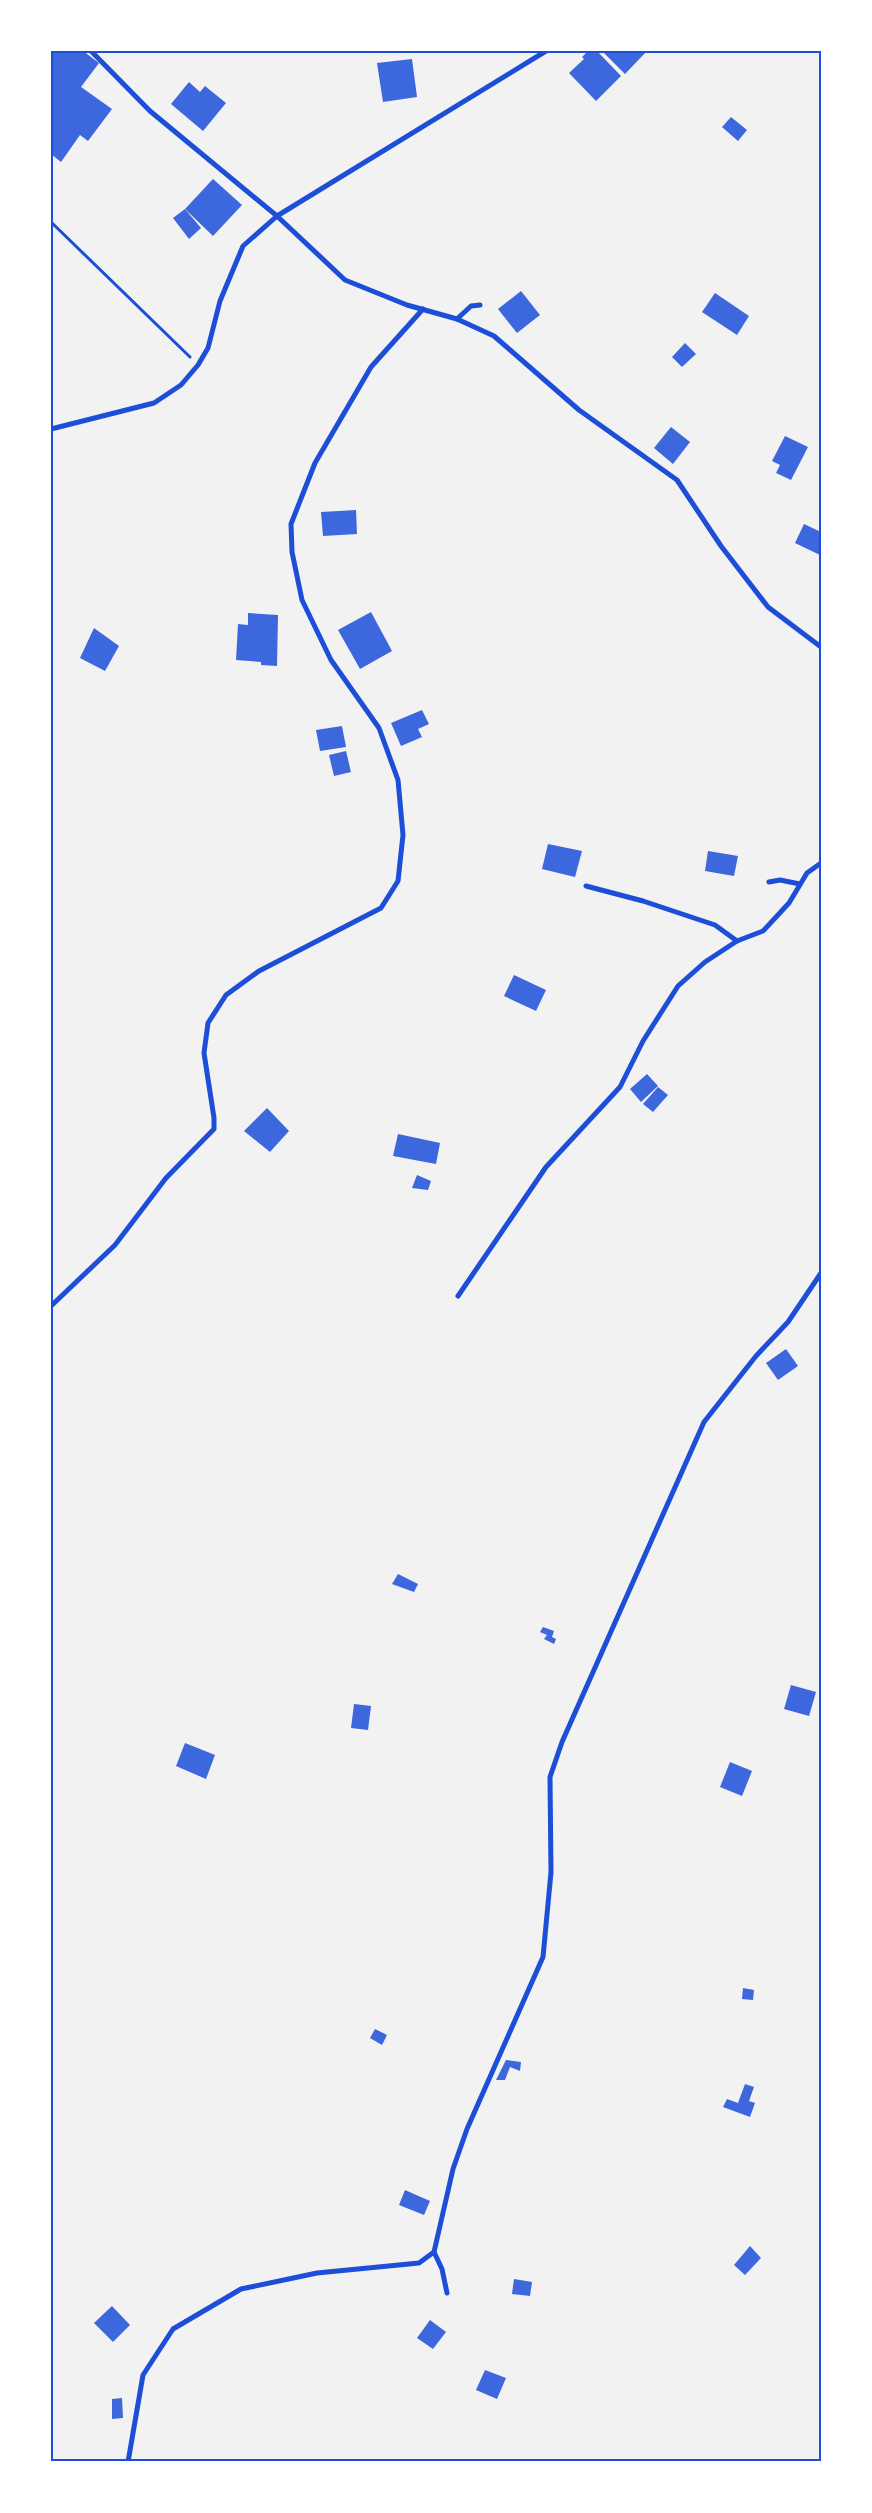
<svg xmlns="http://www.w3.org/2000/svg" width="872" height="2513" font-family="Inter,sans-serif">
  <rect width="100%" height="100%" fill="#f2f2f2"/>
  <!-- building -->
  <g fill="#3d67dc">
    <polygon points="51,51 83,51 99,63 81,87 112,109 88,141 80,135 61,162 51,154"/>
    <polygon points="588,51 597,51 621,76 596,101 569,73 584,59 582,57"/>
    <polygon points="602,51 647,51 625,74"/>
    <polygon points="412,59 417,97 383,102 377,63"/>
    <polygon points="189,82 200,92 205,86 226,103 203,131 171,104"/>
    <polygon points="731,117 747,130 738,141 722,127"/>
    <polygon points="213,179 242,205 213,236 185,209"/>
    <polygon points="185,209 201,228 189,239 173,218"/>
    <polygon points="521,291 540,315 517,333 498,309"/>
    <polygon points="715,293 749,316 737,335 702,312"/>
    <polygon points="685,343 696,354 682,367 672,357"/>
    <polygon points="671,427 690,442 673,464 654,448"/>
    <polygon points="785,436 808,447 791,480 776,473 780,465 772,461"/>
    <polygon points="356,510 357,534 323,536 321,512"/>
    <polygon points="804,524 821,532 820,555 795,543"/>
    <polygon points="371,612 392,651 360,669 338,630"/>
    <polygon points="248,613 278,615 277,666 261,665 261,662 236,660 238,624 248,625"/>
    <polygon points="94,628 119,646 105,671 80,658"/>
    <polygon points="422,710 429,724 418,729 422,737 401,746 391,723"/>
    <polygon points="342,726 346,747 320,751 316,730"/>
    <polygon points="346,751 351,772 334,776 329,755"/>
    <polygon points="548,844 582,851 575,877 542,869"/>
    <polygon points="708,851 738,856 734,876 705,871"/>
    <polygon points="514,975 546,990 536,1011 504,996"/>
    <polygon points="647,1074 658,1086 641,1102 630,1089"/>
    <polygon points="658,1087 668,1095 653,1112 643,1104"/>
    <polygon points="267,1108 289,1131 270,1152 244,1131"/>
    <polygon points="398,1134 440,1143 436,1164 393,1156"/>
    <polygon points="417,1175 431,1181 428,1190 412,1188"/>
    <polygon points="786,1349 798,1366 778,1380 766,1363"/>
    <polygon points="398,1574 418,1584 414,1592 392,1584"/>
    <polygon points="543,1627 554,1631 552,1637 556,1639 554,1644 544,1639 547,1635 540,1632"/>
    <polygon points="791,1685 816,1692 809,1716 784,1709"/>
    <polygon points="354,1704 371,1706 368,1730 351,1728"/>
    <polygon points="185,1743 215,1755 206,1779 176,1766"/>
    <polygon points="730,1762 752,1771 742,1796 720,1787"/>
    <polygon points="743,1988 754,1990 753,2000 742,1999"/>
    <polygon points="375,2029 387,2035 382,2045 370,2038"/>
    <polygon points="506,2060 521,2062 520,2071 510,2067 505,2080 496,2080"/>
    <polygon points="745,2084 754,2087 749,2101 755,2103 750,2117 723,2107 727,2099 738,2103"/>
    <polygon points="405,2190 430,2201 424,2215 399,2205"/>
    <polygon points="750,2246 761,2258 745,2275 734,2265"/>
    <polygon points="514,2279 532,2282 530,2296 512,2294"/>
    <polygon points="112,2306 130,2325 113,2342 94,2323"/>
    <polygon points="430,2320 446,2332 433,2349 417,2338"/>
    <polygon points="485,2370 506,2378 497,2399 476,2390"/>
    <polygon points="122,2398 123,2418 112,2419 112,2399"/>
  </g>
  <g fill="none" stroke-linecap="round" stroke-linejoin="round">
    <!-- path -->
    <polyline stroke="#1d4ed8" stroke-width="3" points="51,222 190,357"/>
    <!-- minor -->
    <g stroke="#1d4ed8" stroke-width="5">
      <polyline points="91,51 150,111 277,216 345,280 407,305 457,319 494,336 579,410 677,480 721,546 768,607 821,647"/>
      <polyline points="457,319 471,306 480,305"/>
      <polyline points="51,429 154,403 181,385 198,365 208,348 220,301 243,246 277,216 546,51"/>
      <polyline points="769,882 780,880 800,884"/>
      <polyline points="586,886 643,901 715,925 737,941 763,931 789,903 807,873 821,863"/>
      <polyline points="458,1296 546,1167 620,1087 643,1041 678,986 705,962 737,941"/>
      <polyline points="51,1306 115,1245 166,1178 214,1129 214,1118 204,1053 208,1023 226,995 259,971 381,908 398,881 403,835 398,780 379,728 331,660 302,600 292,552 291,524 315,463 371,367 423,309"/>
      <polyline points="434,2252 442,2269 447,2293"/>
      <polyline points="128,2462 143,2375 173,2329 241,2289 317,2273 419,2263 434,2252 453,2169 467,2129 543,1957 551,1872 550,1777 562,1742 704,1422 756,1356 788,1322 821,1273"/>
    </g>
  </g>
  <!-- border -->
  <rect width="872" height="2513" fill="none" stroke="#ffffff" stroke-width="105"/>
  <rect x="52" y="52" width="768" height="2408" fill="none" stroke="#1d4ed8" stroke-width="2"/>
</svg>
